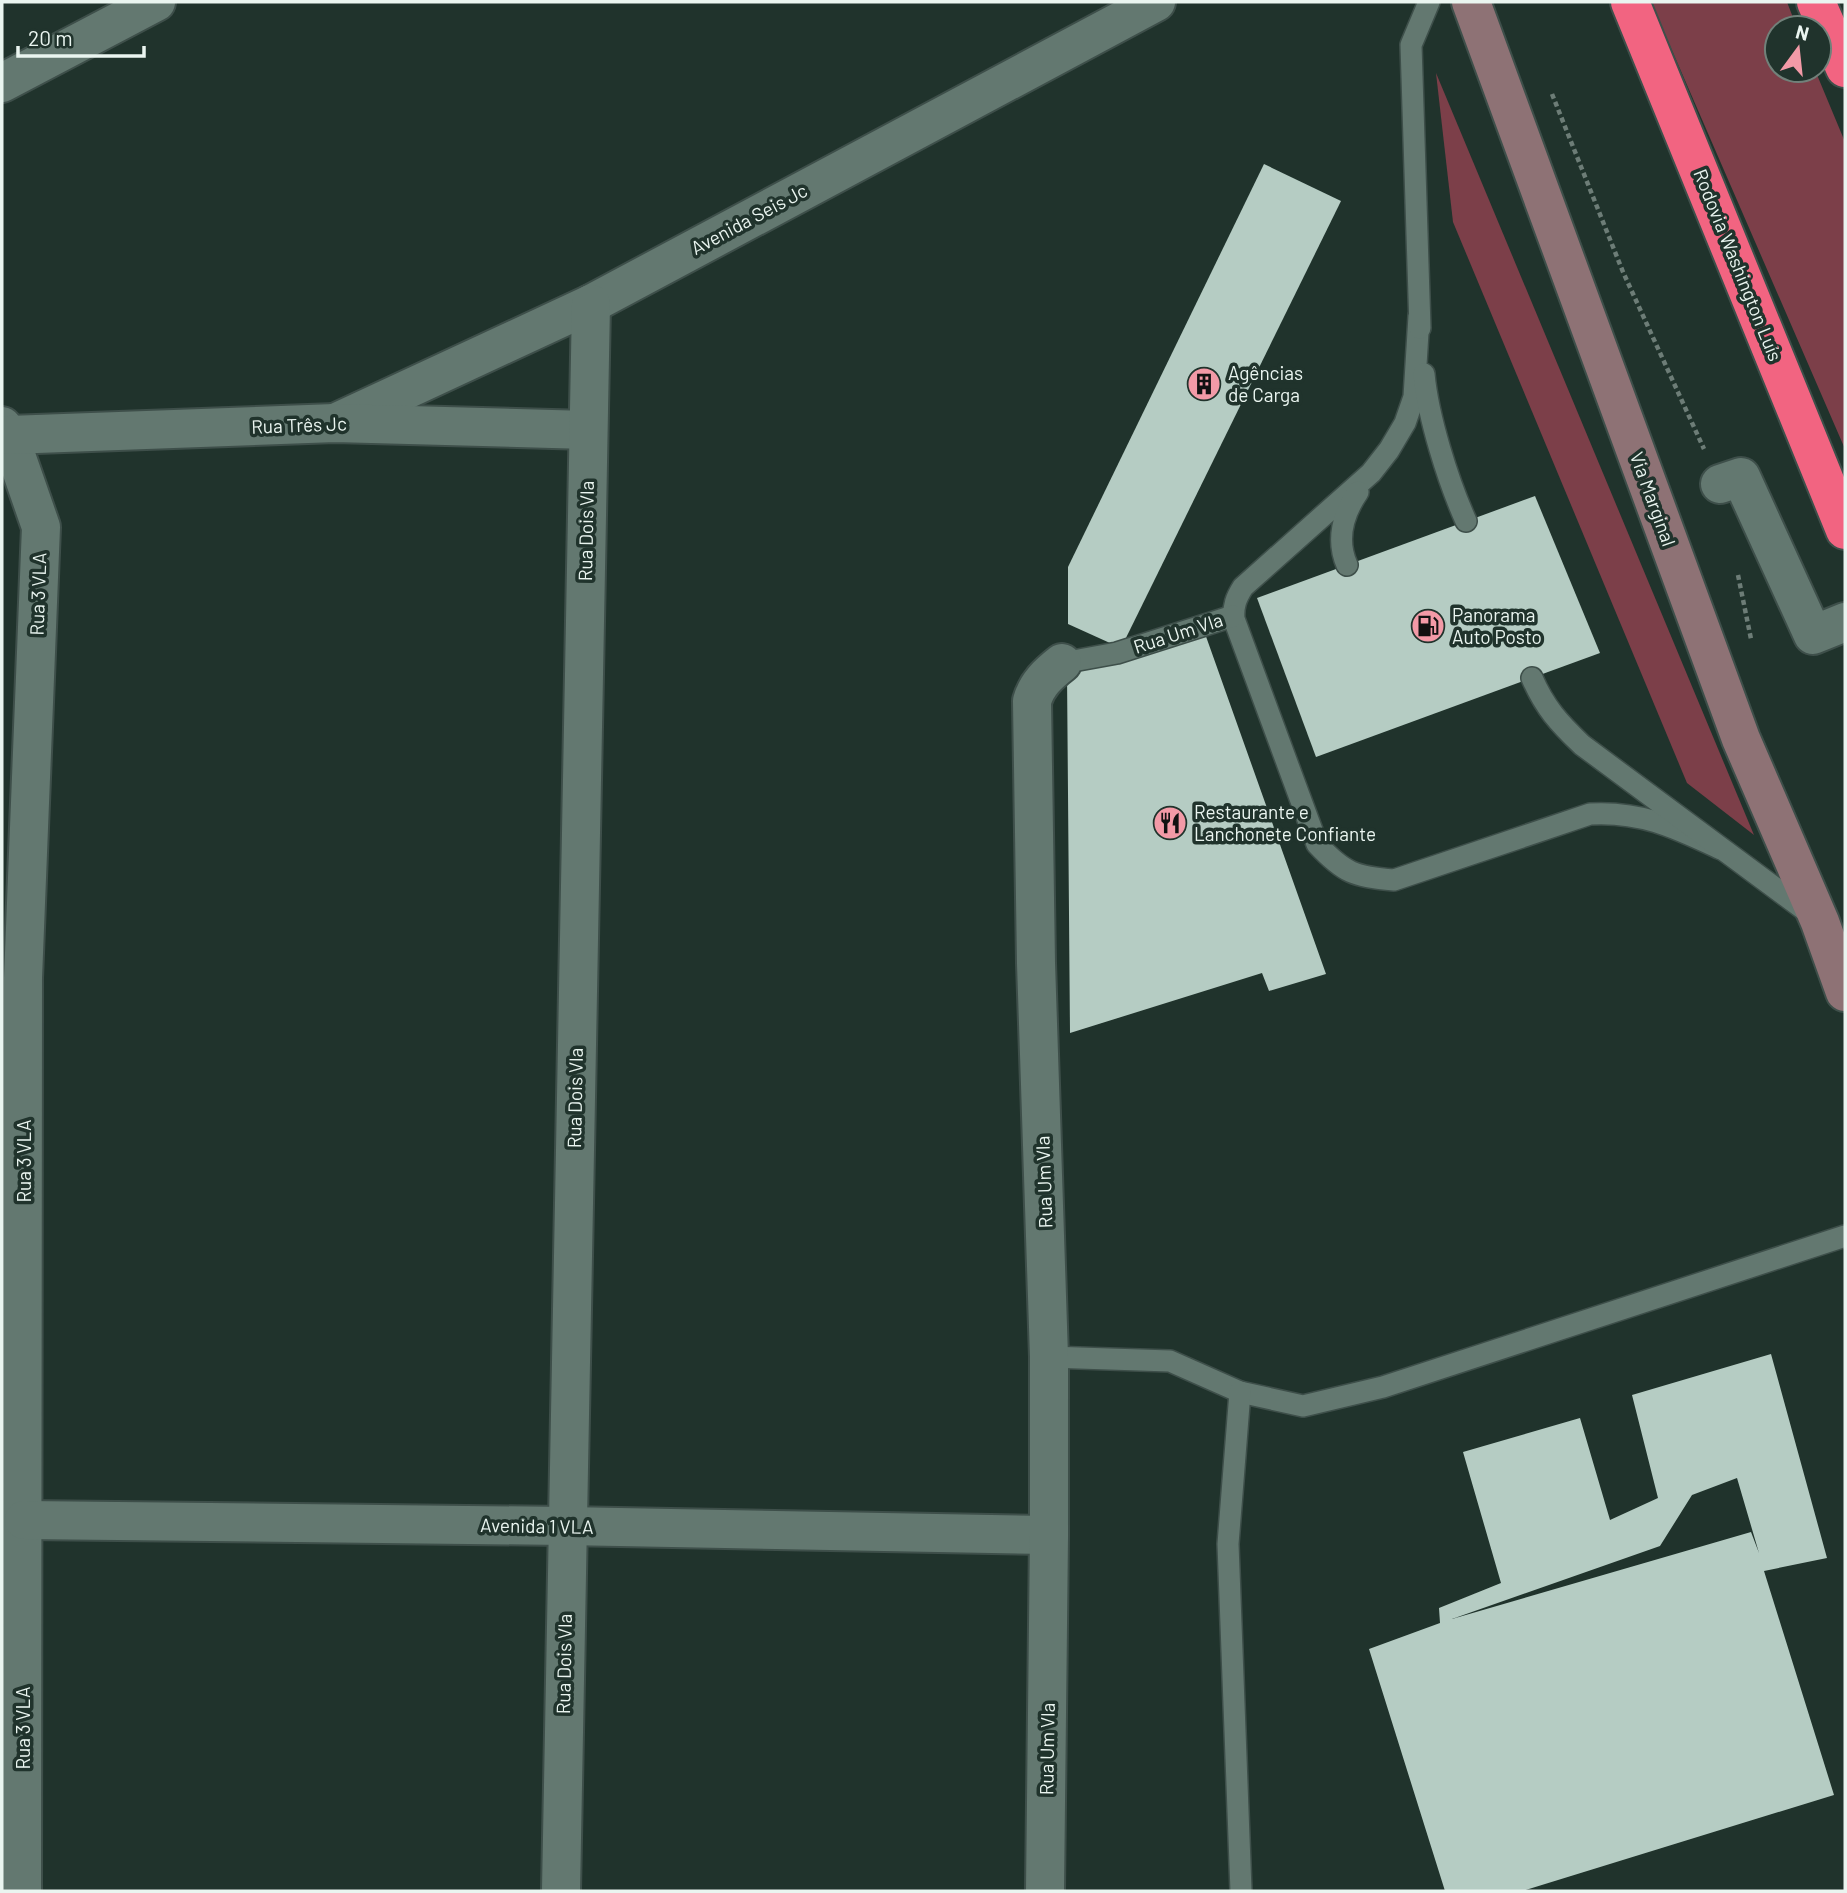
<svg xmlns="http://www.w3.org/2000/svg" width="1847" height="1893" font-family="Barlow,sans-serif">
  <rect width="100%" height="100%" fill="#20332c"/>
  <!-- green -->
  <g fill="#7c3f49">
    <polygon points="1651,2 1787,2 1797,28 1777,28 1777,70 1815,70 1845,142 1845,449"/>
    <polygon points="1436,73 1754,835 1687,783 1453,222"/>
  </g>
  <!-- building -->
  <g fill="#b5ccc3" fill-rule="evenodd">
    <polygon points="1264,164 1341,201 1121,648 1068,624 1068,567"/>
    <polygon points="1535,496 1600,653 1316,757 1257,598"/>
    <polygon points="1203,628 1326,974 1269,991 1262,973 1070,1033 1067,674"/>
    <path d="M1771,1354L1827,1558L1764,1571L1834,1795L1522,1891H1445L1369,1649L1440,1623L1439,1608L1501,1583L1463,1452L1580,1418L1610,1520L1658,1498L1632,1395ZM1737,1478L1759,1553L1751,1532L1452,1619L1660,1546L1692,1495Z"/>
  </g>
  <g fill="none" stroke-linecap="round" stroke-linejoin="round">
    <defs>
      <g id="lane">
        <path d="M1419,316L1414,397L1405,423L1389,450L1371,473L1243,587C1236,598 1233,606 1234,619L1317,844C1344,873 1355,877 1394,880L1590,814C1642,811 1676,828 1721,849"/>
        <polyline points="1420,328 1411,45 1429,2"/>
        <path d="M1424,374C1428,417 1448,481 1466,521"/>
        <path d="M1347,565C1336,540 1343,514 1358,492"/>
        <polyline points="1062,663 1117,653 1233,616"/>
        <path d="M1532,678C1545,708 1559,723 1582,745L1813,916"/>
        <polyline points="1049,1357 1170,1361 1240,1392 1303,1406 1383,1387 1845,1236"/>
        <polyline points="1240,1392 1228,1544 1241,1891"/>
      </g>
      <g id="street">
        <polyline points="2,83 156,2"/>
        <polyline points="335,423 591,304 1156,2"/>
        <polyline points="2,426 9,435 41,527 23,978 22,1891"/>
        <polyline points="9,435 335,423 588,430"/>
        <polyline points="1720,484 1741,477 1813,635 1845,622"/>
        <polyline points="24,1520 566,1526 1049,1535"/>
        <polyline points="561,1891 591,304"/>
        <path d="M1045,1891L1049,1535V1357L1036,963L1032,701C1037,684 1048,674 1062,663"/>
      </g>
      <polyline id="secondary" points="1471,2 1741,739 1820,922 1845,992"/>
      <g id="highway">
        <polyline points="1630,2 1845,530"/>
        <polyline points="1816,2 1845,68"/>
      </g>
    </defs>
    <!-- lane casing -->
    <use href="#lane" stroke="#3e4f4a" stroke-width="24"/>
    <!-- street casing -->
    <use href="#street" stroke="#3e4f4a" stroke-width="42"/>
    <!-- secondary casing -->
    <use href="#secondary" stroke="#3e4f4a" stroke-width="42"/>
    <!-- highway casing -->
    <use href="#highway" stroke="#3e4f4a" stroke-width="42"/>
    <!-- path -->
    <g stroke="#6d7d77" stroke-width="4.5" stroke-dasharray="5 3.5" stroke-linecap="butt">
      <polyline points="1552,94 1623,272 1704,449"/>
      <polyline points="1738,575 1751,639"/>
    </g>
    <!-- lane -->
    <use href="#lane" stroke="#637870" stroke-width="21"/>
    <!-- street -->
    <use href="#street" stroke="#637870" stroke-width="38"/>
    <!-- secondary -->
    <use href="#secondary" stroke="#8e7275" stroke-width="38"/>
    <!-- highway -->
    <use href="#highway" stroke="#f26481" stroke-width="38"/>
  </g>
  <!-- icons -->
  <defs>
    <symbol id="building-disc" viewBox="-11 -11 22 22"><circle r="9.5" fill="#f39aa7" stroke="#20332c"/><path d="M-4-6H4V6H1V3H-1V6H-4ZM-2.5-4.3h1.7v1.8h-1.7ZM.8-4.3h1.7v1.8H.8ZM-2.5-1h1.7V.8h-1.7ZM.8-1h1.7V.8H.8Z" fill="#111"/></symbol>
    <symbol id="fuel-disc" viewBox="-11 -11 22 22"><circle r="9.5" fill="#f39aa7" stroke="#20332c"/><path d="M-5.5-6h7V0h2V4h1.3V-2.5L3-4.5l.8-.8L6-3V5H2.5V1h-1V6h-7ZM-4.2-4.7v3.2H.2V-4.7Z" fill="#111"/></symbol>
    <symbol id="restaurant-disc" viewBox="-11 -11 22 22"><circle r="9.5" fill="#f39aa7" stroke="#20332c"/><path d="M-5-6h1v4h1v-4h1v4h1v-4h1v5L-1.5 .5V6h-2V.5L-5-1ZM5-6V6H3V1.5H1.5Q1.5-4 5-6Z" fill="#111"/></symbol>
  </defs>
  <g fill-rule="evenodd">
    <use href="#building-disc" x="1185" y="365" width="38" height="38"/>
    <use href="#fuel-disc" x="1409" y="607" width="38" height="38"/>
    <use href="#restaurant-disc" x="1151" y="804" width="38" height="38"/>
  </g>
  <g text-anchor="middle" stroke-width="7" stroke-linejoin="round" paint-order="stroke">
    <!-- street labels -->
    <g font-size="19" fill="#eaf5f0" stroke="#20332c">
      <text transform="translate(749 219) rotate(-28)" y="7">Avenida Seis Jc</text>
      <text transform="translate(1738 265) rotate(68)" y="7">Rodovia Washington Luís</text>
      <text transform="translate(299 425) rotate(-2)" y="7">Rua Três Jc</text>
      <text transform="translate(1653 499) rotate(70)" y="7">Via Marginal</text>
      <text transform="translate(586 531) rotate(-89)" y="7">Rua Dois Vla</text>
      <text transform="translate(38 594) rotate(-88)" y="7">Rua 3 VLA</text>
      <text transform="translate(1178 633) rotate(-18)" y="7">Rua Um Vla</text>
      <text transform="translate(575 1098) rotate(-89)" y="7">Rua Dois Vla</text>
      <text transform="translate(24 1161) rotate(-90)" y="7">Rua 3 VLA</text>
      <text transform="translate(1044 1182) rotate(-92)" y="7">Rua Um Vla</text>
      <text transform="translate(537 1526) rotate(1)" y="7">Avenida 1 VLA</text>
      <text transform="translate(564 1664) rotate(-89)" y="7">Rua Dois Vla</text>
      <text transform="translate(23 1728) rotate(-90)" y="7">Rua 3 VLA</text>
      <text transform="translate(1047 1749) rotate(-89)" y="7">Rua Um Vla</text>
    </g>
    <!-- poi labels -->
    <g font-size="19" fill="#eaf5f0" stroke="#20332c" text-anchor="start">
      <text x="1228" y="380">Agências<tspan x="1228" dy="22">de Carga</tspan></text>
      <text x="1452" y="622">Panorama<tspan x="1452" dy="22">Auto Posto</tspan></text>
      <text x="1194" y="819">Restaurante e<tspan x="1194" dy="22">Lanchonete Confiante</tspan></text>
    </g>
  </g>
  <!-- border -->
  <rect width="1847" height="1893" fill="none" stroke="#eaf5f0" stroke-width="7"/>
  <!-- north arrow -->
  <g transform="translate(1798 49) rotate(15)"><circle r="33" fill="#20332c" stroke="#71817a" stroke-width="2"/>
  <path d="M0-5L12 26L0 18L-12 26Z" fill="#f39aa7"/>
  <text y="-10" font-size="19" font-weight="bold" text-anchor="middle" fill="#eaf5f0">N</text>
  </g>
  <!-- scale -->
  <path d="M18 46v10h126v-10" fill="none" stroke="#eaf5f0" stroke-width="3.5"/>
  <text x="28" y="46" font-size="21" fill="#eaf5f0" stroke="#20332c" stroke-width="5" paint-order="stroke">20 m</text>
</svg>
